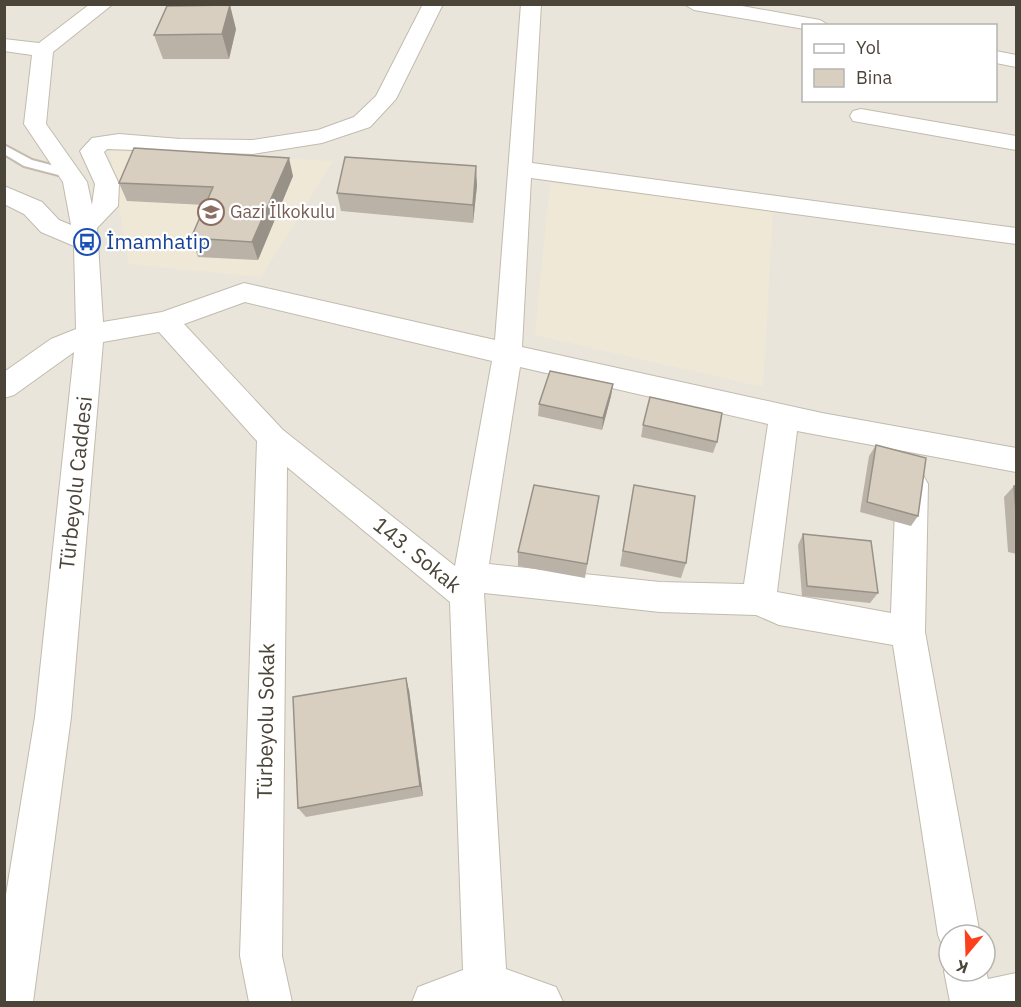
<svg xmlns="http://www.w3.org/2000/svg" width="1021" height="1007" font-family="'IBM Plex Sans',sans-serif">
  <rect width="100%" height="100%" fill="#f6f3ec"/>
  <!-- residential -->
  <path fill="#eae5da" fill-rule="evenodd" d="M5,5H1016V1002H5ZM804,26H996V100H804ZM949,935H985V971H949Z"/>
  <!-- education -->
  <g fill="#efe8d6">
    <polygon points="110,151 333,161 261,277 129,264"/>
    <polygon points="550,183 773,211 763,387 535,335"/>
  </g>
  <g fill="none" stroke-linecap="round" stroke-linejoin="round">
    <defs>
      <polygon id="service" points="4,145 32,160 74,171 76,174 70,178 24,166 4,154"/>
      <g id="minor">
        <path d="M90,4H113L53,52L46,124L87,182L92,205L95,184L80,151L92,138L119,134L180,139L253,140L318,130L354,117L376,96L423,4H443L396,99L370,127L322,143L253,154L107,149L104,152L119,184L118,206L97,228L103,322L162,312L244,283L495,340L521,4H541L532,163L1016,228V244L531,178L522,347L822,413L1016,448V472L797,431L777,592L891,613L896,484L901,475L912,471L923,475L928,484L925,632L980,935H949V952L944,950L938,935L893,645L779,625L756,615L660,612L484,593L506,969L556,987L563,1002H412L418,987L463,970L450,602L287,467L282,956L292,1002H249L240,956L257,441L159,332L103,342L71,717L33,1002H4V907L35,717L74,352L14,395L4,398V372L51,339L76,329L74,246L41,232L24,214L4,204V186L42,202L59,220L71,225L63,182L24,124L32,55L4,51V39L39,43ZM245,302L492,361L455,566L283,430L184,324ZM520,367L768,424L744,584L660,582L489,564Z"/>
        <polygon points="684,4 731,4 820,20 830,26 804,26 804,29 694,10"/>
        <polygon points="996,51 1016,55 1016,67 996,63"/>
        <polygon points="861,109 1016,136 1016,150 853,121 850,116 853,111"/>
        <polygon points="949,958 949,971 985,971 985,968 988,979 1016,973 1016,1002 950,1002 944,971"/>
      </g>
    </defs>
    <!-- service casing -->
    <use href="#service" stroke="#c2bbae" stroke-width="4"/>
    <!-- minor casing -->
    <use href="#minor" stroke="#c2bbae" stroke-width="2"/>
    <!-- service -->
    <use href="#service" fill="#fff" fill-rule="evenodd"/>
    <!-- minor -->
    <use href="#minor" fill="#fff" fill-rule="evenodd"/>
  </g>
  <!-- wall -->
  <g fill="#bab2a6">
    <polygon points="236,29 229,59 163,59 154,35"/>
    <polygon points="293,176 258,260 198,257 191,238 205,205 127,201 119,183"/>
    <polygon points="477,185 473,223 341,211 337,193"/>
    <polygon points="613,384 611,396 602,430 538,416 539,404"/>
    <polygon points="643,425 717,442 713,453 641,437"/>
    <polygon points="876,445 918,516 911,526 860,512 869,456"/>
    <polygon points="634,485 686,563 681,578 620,566"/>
    <polygon points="1014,486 1017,486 1017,554 1008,552 1004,497"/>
    <polygon points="599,496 585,578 518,566 518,552"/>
    <polygon points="803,534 878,593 870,603 802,596 798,545"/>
    <polygon points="409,690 423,796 306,817 298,808"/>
  </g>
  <!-- shaded-wall -->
  <g fill="#979187">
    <polygon points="230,5 236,29 229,59 222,34"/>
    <polygon points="289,158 293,176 258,260 252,242"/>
    <polygon points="476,166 477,185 473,223 473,205"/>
    <polygon points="613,384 611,396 602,430 603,418"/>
    <polygon points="406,678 409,690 423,796 420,786"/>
  </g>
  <!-- building -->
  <g fill="#d8cfc1" stroke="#979187" stroke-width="1.5">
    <polygon points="230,5 222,34 154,35 167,6"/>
    <polygon points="134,148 289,158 252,242 191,238 213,187 119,183"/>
    <polygon points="345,157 476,166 473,205 337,193"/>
    <polygon points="550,371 613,384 603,418 539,404"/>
    <polygon points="650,397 722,413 717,442 643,425"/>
    <polygon points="876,445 926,458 918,516 867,502"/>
    <polygon points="534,485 599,496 587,564 518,552"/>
    <polygon points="634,485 695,496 686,563 623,551"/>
    <polygon points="1014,486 1017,486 1017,524"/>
    <polygon points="803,534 871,541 878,593 807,586"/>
    <polygon points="406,678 420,786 298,808 293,697"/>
  </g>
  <!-- icons -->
  <defs>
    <symbol id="school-ring" viewBox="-11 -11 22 22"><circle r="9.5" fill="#fff" stroke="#8d6e63" stroke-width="1.5"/><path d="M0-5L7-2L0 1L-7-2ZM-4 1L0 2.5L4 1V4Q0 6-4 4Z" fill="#8d6e63"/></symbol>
    <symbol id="bus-ring" viewBox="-11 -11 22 22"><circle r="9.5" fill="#fff" stroke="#1a4fb4" stroke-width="1.5"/><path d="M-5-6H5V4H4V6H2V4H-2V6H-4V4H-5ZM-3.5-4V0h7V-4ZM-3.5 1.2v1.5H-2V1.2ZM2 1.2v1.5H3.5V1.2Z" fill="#1a4fb4"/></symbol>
  </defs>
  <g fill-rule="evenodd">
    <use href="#school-ring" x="196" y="197" width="30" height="30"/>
    <use href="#bus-ring" x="72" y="227" width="30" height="30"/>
  </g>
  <g text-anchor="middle" stroke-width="4.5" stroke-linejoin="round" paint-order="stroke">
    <!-- far-education labels -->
    <g font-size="18" fill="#785e54" stroke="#fff" text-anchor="start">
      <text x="230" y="218">Gazi İlkokulu</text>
    </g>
    <!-- transit labels -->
    <g font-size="21" fill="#164399" stroke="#fff" text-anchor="start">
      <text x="106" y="249">İmamhatip</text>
    </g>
    <!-- street labels -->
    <g font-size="21" fill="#4b4439" stroke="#fff">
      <text transform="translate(76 483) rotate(-84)" y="7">Türbeyolu Caddesi</text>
      <text transform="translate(417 555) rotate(39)" y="7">143. Sokak</text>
      <text transform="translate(266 721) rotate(-89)" y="7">Türbeyolu Sokak</text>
    </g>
  </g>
  <!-- border -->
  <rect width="1021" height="1007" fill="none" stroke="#4b4439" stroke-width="12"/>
  <!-- legend -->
  <rect x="802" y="24" width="195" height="78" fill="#ffffff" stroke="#b7b4b0" stroke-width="1.5"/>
  <rect x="814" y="44" width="30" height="9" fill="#ffffff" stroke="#b7b4b0" stroke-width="1.5"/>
  <text x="856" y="54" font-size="18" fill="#4b4439">Yol</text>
  <rect x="814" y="69" width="30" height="18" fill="#d8cfc1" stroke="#b7b4b0" stroke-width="1.5"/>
  <text x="856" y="84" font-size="18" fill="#4b4439">Bina</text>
  <!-- north arrow -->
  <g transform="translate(967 953) rotate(199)"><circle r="28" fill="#ffffff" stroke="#b7b4b0" stroke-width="1.5"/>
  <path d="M0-4.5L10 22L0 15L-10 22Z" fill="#fc3f1d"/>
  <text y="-9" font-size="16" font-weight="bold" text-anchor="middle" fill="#4b4439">K</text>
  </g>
</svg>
